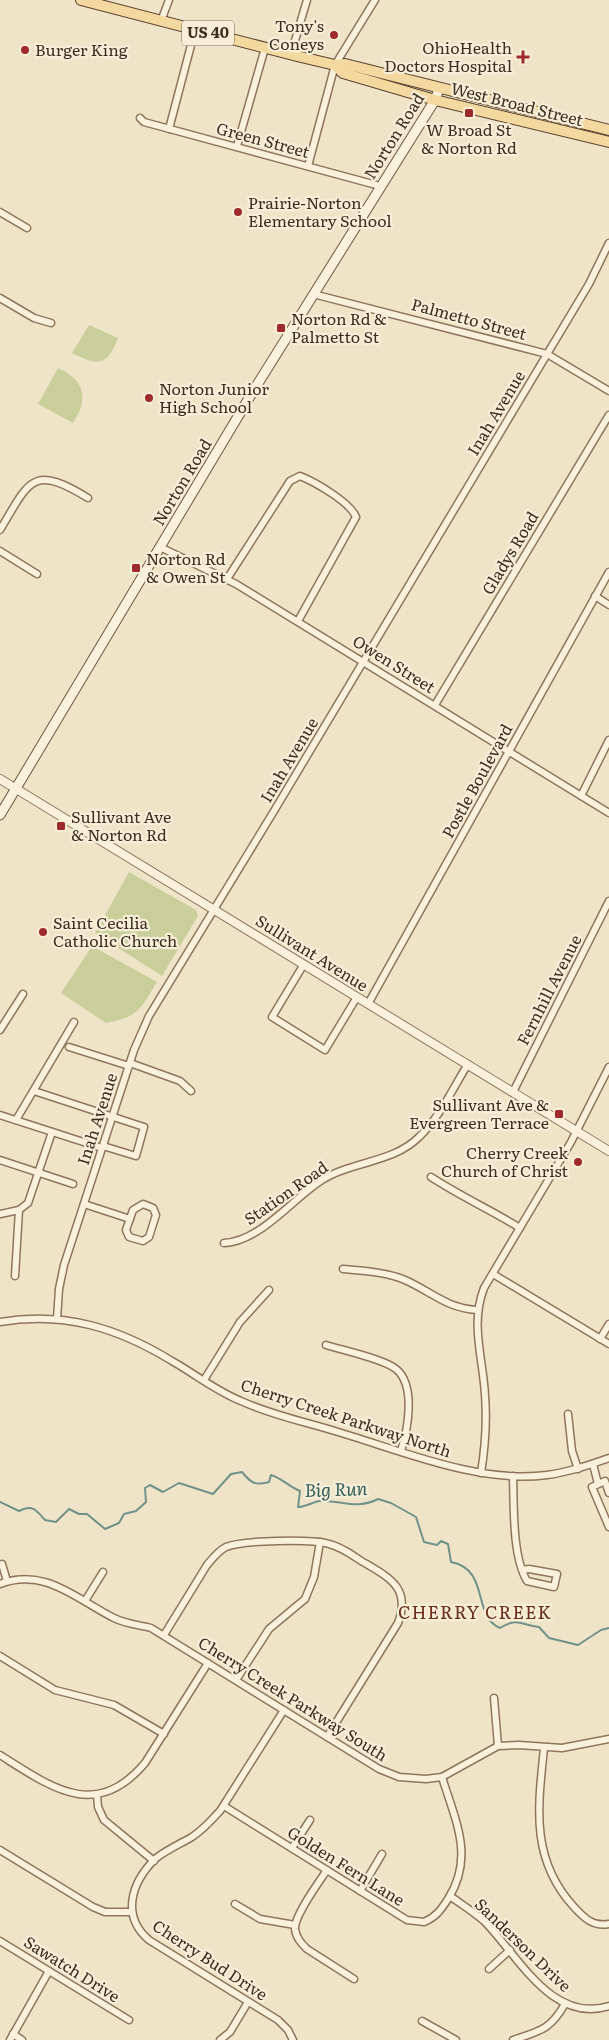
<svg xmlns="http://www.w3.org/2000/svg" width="609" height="2040" font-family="Literata,serif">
  <rect width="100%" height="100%" fill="#f0e4c8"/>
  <!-- green -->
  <g fill="#c9cf9b">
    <path d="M89,325L118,338C107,367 97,366 72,353Z"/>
    <path d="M58,368C85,380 89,399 73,423L38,404Z"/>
    <polygon points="129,872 196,910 198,916 162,976 95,933"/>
    <path d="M92,946L157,982C140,1009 139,1017 106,1023L61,993Z"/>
  </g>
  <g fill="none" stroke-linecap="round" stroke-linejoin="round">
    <!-- stream -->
    <path stroke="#6f938a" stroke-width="2" d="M0,1502L19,1511C33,1504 36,1510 45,1520L56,1522L69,1509L79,1514H87L105,1529L119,1523L124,1514L136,1511L146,1502L145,1488L150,1485L163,1492L179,1483L213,1494L231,1474L242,1472C251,1483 255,1486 269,1482L271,1475C282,1478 289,1487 300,1491L298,1507C306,1507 312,1502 320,1501C342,1500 357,1510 378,1499L391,1503L416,1517L424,1542L437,1545L441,1541L448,1544L451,1562C490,1569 472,1617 500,1628C518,1617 521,1625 539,1627L549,1638L578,1645L601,1630L609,1628"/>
    <defs>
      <g id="minor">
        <polyline points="161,21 169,0"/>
        <polyline points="291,54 307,0"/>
        <polyline points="140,118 144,122 380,186"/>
        <polyline points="169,129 195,30"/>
        <polyline points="237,146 265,48"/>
        <polyline points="308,166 335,65 375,0"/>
        <polyline points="0,212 27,228"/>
        <polyline points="313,294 547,354 609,391"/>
        <polyline points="0,298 34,318 51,323"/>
        <path d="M0,530C30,480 32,464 88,498"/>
        <polyline points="160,547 236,584 609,813"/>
        <polyline points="0,551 37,574"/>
        <path d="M227,579L290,481L300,476C315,482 350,502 356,517L298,621"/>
        <polyline points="595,596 609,605"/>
        <polyline points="435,705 609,415"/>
        <polyline points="581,796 609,740"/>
        <polyline points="304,964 272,1017 325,1050 357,997"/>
        <polyline points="368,1004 609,572"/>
        <polyline points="0,1030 23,994"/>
        <polyline points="69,1047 129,1066"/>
        <polyline points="130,1063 180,1081 191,1091"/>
        <polyline points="34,1091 144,1127 136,1156 103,1146"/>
        <polyline points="513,1092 609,901"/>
        <polyline points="0,1115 102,1148"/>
        <polyline points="16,1120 74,1022"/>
        <polyline points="0,1160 73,1184"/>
        <path d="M431,1177C460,1196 491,1210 520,1228"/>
        <polyline points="84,1204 130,1219"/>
        <polygon points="143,1204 153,1208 156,1215 149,1237 143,1241 129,1237 126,1230 133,1210"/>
        <polyline points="0,1214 19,1210 28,1203 52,1132"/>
        <path d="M224,1243C261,1241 292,1199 322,1180C352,1161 393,1163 419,1137C440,1117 453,1088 468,1064"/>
        <path d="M343,1269C364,1271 386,1272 405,1280C432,1292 446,1308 477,1310"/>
        <polyline points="493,1274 609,1344"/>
        <polyline points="15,1276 19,1210"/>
        <polyline points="57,1319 59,1289 64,1265 134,1050 149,1016 274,811 589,284 609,243"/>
        <path d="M0,1322C64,1311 118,1328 172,1361C195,1374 216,1391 241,1401C271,1415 306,1422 338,1432C402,1451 480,1484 547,1475C569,1472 589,1465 609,1458"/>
        <polyline points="600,1339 609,1324"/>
        <path d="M326,1345C342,1350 384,1359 396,1369C416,1385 408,1429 401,1451"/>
        <polyline points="204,1380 240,1322 269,1290"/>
        <polyline points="568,1414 572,1451 578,1469"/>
        <polyline points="593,1464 598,1484"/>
        <path d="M481,1473C485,1448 487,1421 485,1395C483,1358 470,1324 484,1288L571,1142L609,1067"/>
        <path d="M513,1476C514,1505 512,1556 527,1581L554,1587L557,1574L529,1569L522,1570"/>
        <polyline points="609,1493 605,1481 592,1487 609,1527"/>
        <polyline points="2,1564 7,1581"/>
        <path d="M0,1584C45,1567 76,1599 114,1618C126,1624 139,1625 151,1628L379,1769L399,1777L426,1779L442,1777L498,1746L519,1745L562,1748L609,1739"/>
        <polyline points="85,1601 103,1572"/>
        <path d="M164,1635L207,1565C213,1558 218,1551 226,1547C243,1540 311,1539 329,1544C342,1547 352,1555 363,1562C390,1578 411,1588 398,1623L327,1737"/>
        <polyline points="0,1656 55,1690 114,1705 164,1734"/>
        <polyline points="236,1680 269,1629 305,1599 314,1577 320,1542"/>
        <polyline points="494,1698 498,1746"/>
        <path d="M284,1710L220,1811C211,1821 203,1830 192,1837C180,1844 166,1850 155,1859C131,1883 121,1916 149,1940L278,2020L288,2030L293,2040"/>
        <path d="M544,1748C538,1807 530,1859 574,1907C584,1918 593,1927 609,1924"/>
        <path d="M0,1755C52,1788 96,1821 145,1763L208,1663"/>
        <polyline points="97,1795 98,1807 104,1820 154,1861"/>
        <path d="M224,1806L407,1920L424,1922C436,1917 441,1910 448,1899C475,1857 455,1820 442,1777"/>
        <polyline points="292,1848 310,1820"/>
        <polyline points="0,1850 93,1907 105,1912 131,1912"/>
        <path d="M327,1870C319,1882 294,1916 295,1929C296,1938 302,1944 307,1949L354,1979"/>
        <polyline points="360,1891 382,1854"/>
        <path d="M450,1896C461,1904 474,1912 484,1921C518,1955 551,2024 609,2006"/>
        <polyline points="235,1904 260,1919 295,1925"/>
        <polyline points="0,1941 129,2020"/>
        <polyline points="489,1969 510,1950"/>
        <polyline points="422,2021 456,2040"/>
        <polyline points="13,2034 22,2040"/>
        <polyline points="10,2040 49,1971"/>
        <polyline points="220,2040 230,2032 248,2002"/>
        <path d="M513,2040C540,2031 550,2030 565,2004"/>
      </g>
      <polyline id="tertiary" points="0,779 609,1151"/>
      <polyline id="secondary" points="0,815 252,393 435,100 439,89"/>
      <g id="primary">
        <polyline points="81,0 301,57 335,65 345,64 609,130"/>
        <polyline points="335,65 343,73 435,100 609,142"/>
      </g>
    </defs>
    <!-- minor casing -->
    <use href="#minor" stroke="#8d765c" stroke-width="9"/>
    <!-- tertiary casing -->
    <use href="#tertiary" stroke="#8d765c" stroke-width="10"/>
    <!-- secondary casing -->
    <use href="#secondary" stroke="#6f573f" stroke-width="11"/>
    <!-- primary casing -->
    <use href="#primary" stroke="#5b4430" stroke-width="12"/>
    <!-- minor -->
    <use href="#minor" stroke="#faf1dc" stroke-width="6"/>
    <!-- tertiary -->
    <use href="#tertiary" stroke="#faf1dc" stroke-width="8"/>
    <!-- secondary -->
    <use href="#secondary" stroke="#faf1dc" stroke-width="9"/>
    <!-- primary -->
    <use href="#primary" stroke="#f3d9a0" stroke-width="10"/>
  </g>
  <!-- markers -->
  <g fill="#9e2a2b" stroke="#f7eed8" stroke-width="2">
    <circle cx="334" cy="35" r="5"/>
    <circle cx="25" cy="50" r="5"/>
    <path d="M520.5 49.5h5v5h5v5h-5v5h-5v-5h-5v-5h5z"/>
    <rect x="464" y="108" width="10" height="10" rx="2.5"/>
    <circle cx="238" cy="212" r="5"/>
    <rect x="276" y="323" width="10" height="10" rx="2.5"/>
    <circle cx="149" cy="398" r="5"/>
    <rect x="131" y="563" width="10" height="10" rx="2.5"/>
    <rect x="56" y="821" width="10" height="10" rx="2.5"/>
    <circle cx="43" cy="932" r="5"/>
    <rect x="554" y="1109" width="10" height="10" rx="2.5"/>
    <circle cx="578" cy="1162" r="5"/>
  </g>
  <g text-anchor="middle" stroke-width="4.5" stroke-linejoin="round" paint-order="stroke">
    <!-- shield labels -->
    <rect fill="#f7eed8" stroke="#756857" stroke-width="1" x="182" y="20.5" width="52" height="25" rx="4"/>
    <g font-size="15" font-weight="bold" fill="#3d2e20">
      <text x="208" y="38">US 40</text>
    </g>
    <!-- poi labels -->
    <g font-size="16" fill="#3d2e20" stroke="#f7eed8" text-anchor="start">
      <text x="324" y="32" text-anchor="end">Tony's<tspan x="324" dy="18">Coneys</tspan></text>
      <text x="512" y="54" text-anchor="end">OhioHealth<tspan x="512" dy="18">Doctors Hospital</tspan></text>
      <text x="35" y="56">Burger King</text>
      <text x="469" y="136" text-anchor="middle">W Broad St<tspan x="469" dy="18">&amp; Norton Rd</tspan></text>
      <text x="248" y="209">Prairie-Norton<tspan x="248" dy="18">Elementary School</tspan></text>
      <text x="291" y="325">Norton Rd &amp;<tspan x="291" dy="18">Palmetto St</tspan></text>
      <text x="159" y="395">Norton Junior<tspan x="159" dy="18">High School</tspan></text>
      <text x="146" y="565">Norton Rd<tspan x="146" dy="18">&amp; Owen St</tspan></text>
      <text x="71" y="823">Sullivant Ave<tspan x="71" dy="18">&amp; Norton Rd</tspan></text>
      <text x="53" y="929">Saint Cecilia<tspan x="53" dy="18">Catholic Church</tspan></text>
      <text x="549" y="1111" text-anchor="end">Sullivant Ave &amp;<tspan x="549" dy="18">Evergreen Terrace</tspan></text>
      <text x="568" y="1159" text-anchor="end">Cherry Creek<tspan x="568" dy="18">Church of Christ</tspan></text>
    </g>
    <!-- street labels -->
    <g font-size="16" fill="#3d2e20" stroke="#f7eed8">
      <text transform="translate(517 104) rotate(14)" y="6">West Broad Street</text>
      <text transform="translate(394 136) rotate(-58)" y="6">Norton Road</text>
      <text transform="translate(263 140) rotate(15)" y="6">Green Street</text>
      <text transform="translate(469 319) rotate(15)" y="6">Palmetto Street</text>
      <text transform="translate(496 413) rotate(-59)" y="6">Inah Avenue</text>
      <text transform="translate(182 482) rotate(-59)" y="6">Norton Road</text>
      <text transform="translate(510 553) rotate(-59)" y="6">Gladys Road</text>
      <text transform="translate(394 664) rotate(32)" y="6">Owen Street</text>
      <text transform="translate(289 760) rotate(-59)" y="6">Inah Avenue</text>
      <text transform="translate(477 781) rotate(-61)" y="6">Postle Boulevard</text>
      <text transform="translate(312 953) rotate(32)" y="6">Sullivant Avenue</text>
      <text transform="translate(549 990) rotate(-63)" y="6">Fernhill Avenue</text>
      <text transform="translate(97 1119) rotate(-72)" y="6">Inah Avenue</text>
      <text transform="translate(286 1193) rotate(-35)" y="6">Station Road</text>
      <text transform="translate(346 1418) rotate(18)" y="6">Cherry Creek Parkway North</text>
      <text transform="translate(293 1699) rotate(32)" y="6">Cherry Creek Parkway South</text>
      <text transform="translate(346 1866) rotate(32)" y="6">Golden Fern Lane</text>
      <text transform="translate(523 1945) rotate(44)" y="6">Sanderson Drive</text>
      <text transform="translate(210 1960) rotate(33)" y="6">Cherry Bud Drive</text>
      <text transform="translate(72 1969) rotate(32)" y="6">Sawatch Drive</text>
    </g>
    <!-- water labels -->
    <g font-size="18" font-style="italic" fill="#2f5d5a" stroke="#f7eed8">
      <text transform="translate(336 1490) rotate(-2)" y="6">Big Run</text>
    </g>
    <!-- neighbourhood labels -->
    <g font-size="18" letter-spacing="1" fill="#6b2e1e" stroke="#f7eed8">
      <text x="475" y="1619">CHERRY CREEK</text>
    </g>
  </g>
</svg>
